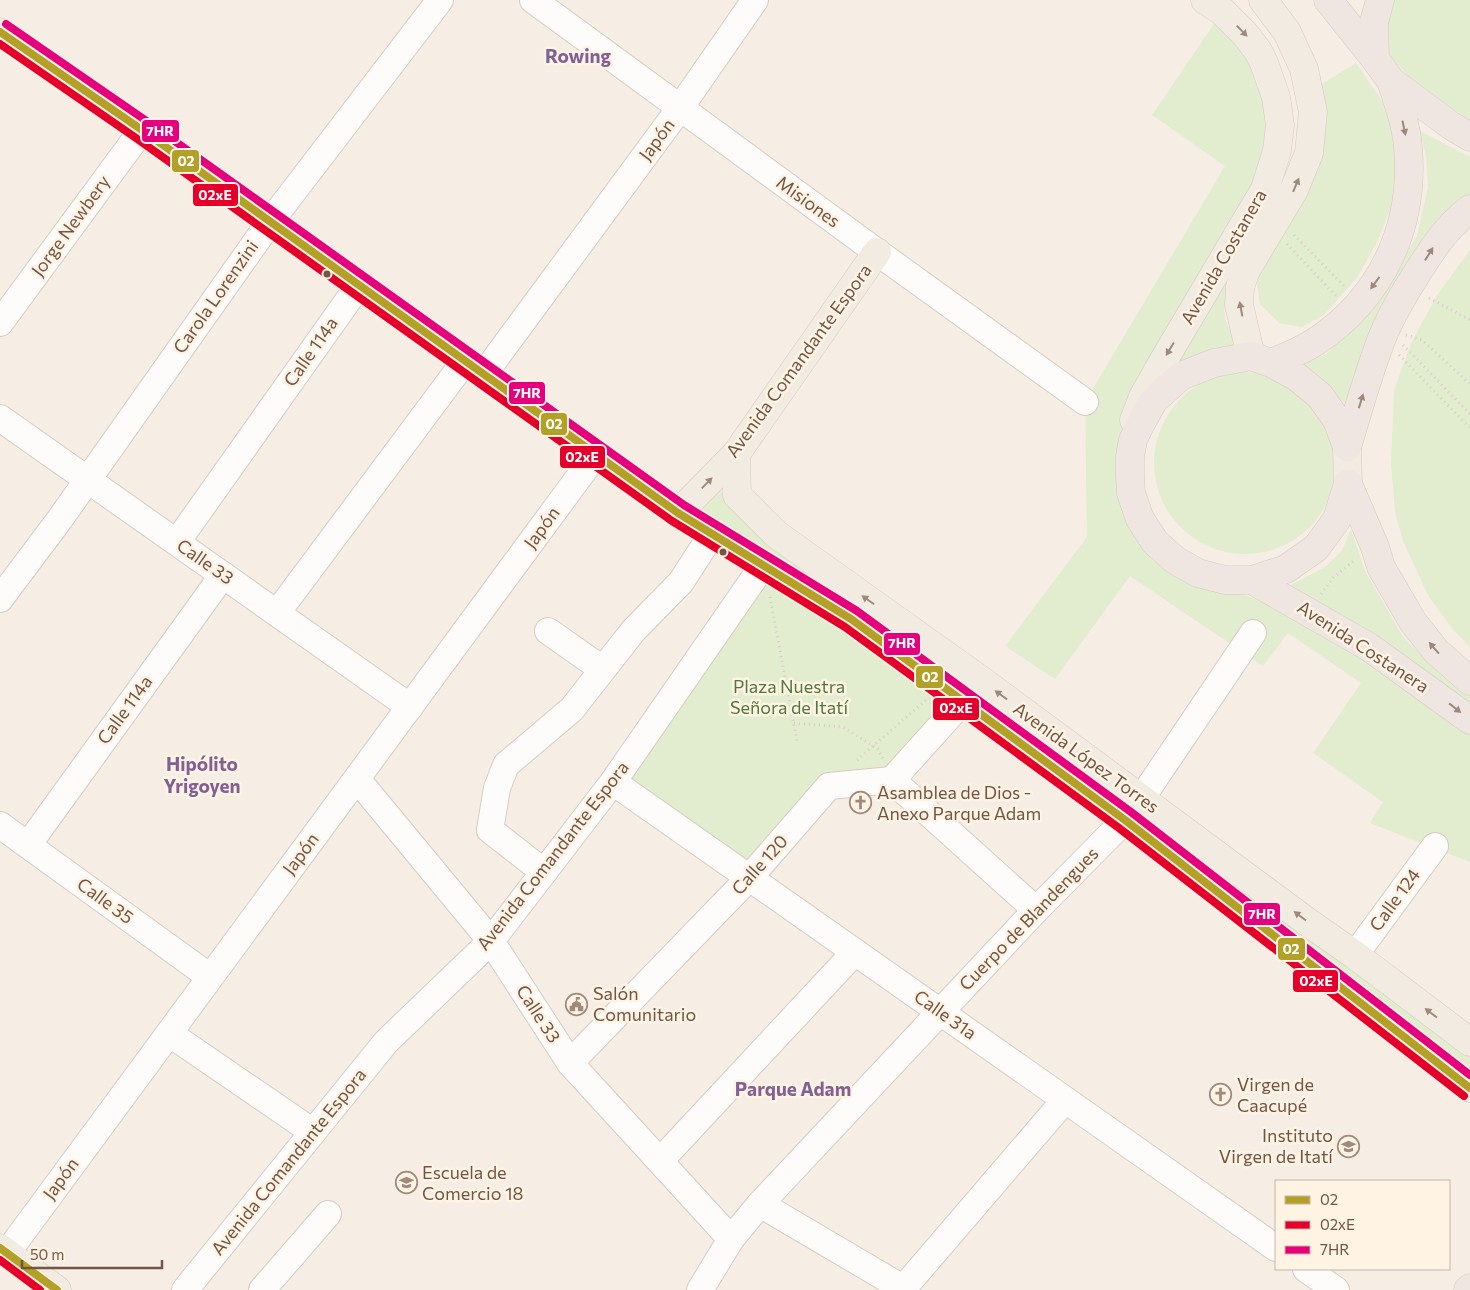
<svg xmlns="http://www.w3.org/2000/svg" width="1470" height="1290" font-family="Commissioner,sans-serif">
  <rect width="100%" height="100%" fill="#f6eee4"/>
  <!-- green -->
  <g fill="#e2ecce">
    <polygon points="1392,0 1470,0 1470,119 1440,102 1409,77 1389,55 1383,29"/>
    <polygon points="1218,18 1242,40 1274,108 1260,182 1123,412 1122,490 1211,585 1245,595 1308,620 1470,727 1470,862 1370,823 1383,802 1313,753 1361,683 1288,633 1263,666 1130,576 1055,679 1005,646 1087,537 1085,402 1225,166 1152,115"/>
    <polygon points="1356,63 1387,108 1395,136 1398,167 1392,205 1376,244 1358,276 1324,315 1302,327 1279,323 1260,304 1256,277 1323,121 1322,84"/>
    <polygon points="1420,131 1470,157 1470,200 1366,344 1345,404 1316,373 1301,366 1326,354 1376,302 1417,236 1428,187 1426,156"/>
    <path d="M1251,243C1240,266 1217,299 1227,324C1230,331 1235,338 1238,345L1165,375Z"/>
    <polygon points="1470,250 1470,646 1455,632 1429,597 1403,541 1395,512 1391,464 1394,390 1412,341 1438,294"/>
    <circle cx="1245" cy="463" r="91"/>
    <polygon points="715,483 739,515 1470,1053 1470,1075 1278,921 859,611 802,573 776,557 746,545 697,508"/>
    <polygon points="1351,529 1365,571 1403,637 1443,677 1470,696 1470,702 1364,628 1289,586 1325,567 1342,551"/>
    <polygon points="766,575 954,699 898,767 827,778 747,870 622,782"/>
  </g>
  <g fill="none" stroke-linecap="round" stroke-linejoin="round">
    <defs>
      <g id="minor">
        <polyline points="533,0 877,252 1085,402"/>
        <polyline points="0,323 142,130"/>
        <polyline points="484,374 680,108 755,0"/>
        <polyline points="0,418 410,707"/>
        <polyline points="177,542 359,285"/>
        <polyline points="0,599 60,519 270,222 440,0"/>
        <polyline points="277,613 465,361"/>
        <polyline points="548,631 602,669"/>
        <polyline points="357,779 491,941 570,1063 731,1239"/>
        <polyline points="892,780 1036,910"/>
        <polyline points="613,782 1276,1248"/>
        <polyline points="1141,799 1253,633"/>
        <polyline points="0,825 210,977"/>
        <polyline points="28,845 223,575"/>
        <polyline points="544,872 490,830 497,788 506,765 572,709 633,631 681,582 712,534"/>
        <polyline points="1355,955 1435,846"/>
        <polyline points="170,1034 313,1132"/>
        <polyline points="570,1063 749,878 829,786 892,780 963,701"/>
        <polyline points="660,1161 855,952"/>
        <polyline points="760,1204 906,1290"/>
        <polyline points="7,1253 596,454"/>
        <polyline points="1306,1269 1336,1290"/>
        <polyline points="185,1290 386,1042 491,941 613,782 764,564"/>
        <polyline points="262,1290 328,1214"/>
        <polyline points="700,1290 731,1239 760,1204 1036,910 1125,820"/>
        <polyline points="902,1290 1065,1100"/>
      </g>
      <g id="major">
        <polyline points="0,32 142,130 678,513 851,619 1125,820 1470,1088"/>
        <polyline points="1251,356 1239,305 1240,287 1246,270 1294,190 1309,153 1313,112 1304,69 1287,32 1263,0"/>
        <polyline points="1134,420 1143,397 1158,370 1265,189 1277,151 1280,125 1276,97 1264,63 1258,51 1245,34 1223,12 1205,0"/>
        <polyline points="1347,447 1348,484"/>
        <polyline points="736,454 737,495 776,534 985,683 1309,923 1355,955 1470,1042"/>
        <polyline points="678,513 736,454 877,252"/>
        <polyline points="0,1248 57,1290"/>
      </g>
      <g id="highway">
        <polyline points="1328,0 1375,59 1391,81 1450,125 1470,137"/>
        <polyline points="1375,59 1374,22 1380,0"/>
        <path d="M1271,363C1286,357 1301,351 1315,342C1382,298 1415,226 1408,147C1406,124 1398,102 1391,81"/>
        <polyline points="1347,447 1337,420 1320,396 1297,377 1271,363 1251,356 1214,363 1181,376 1154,400 1139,427 1133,440 1130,456 1130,476 1131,493 1140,519 1155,542 1175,560 1198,573 1225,580 1252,580 1286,569 1316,548 1337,519 1348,484"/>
        <path d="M1347,447C1358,411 1368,374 1382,338C1392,313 1406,290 1421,267C1435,245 1449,225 1470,209"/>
        <polyline points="1348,484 1375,547 1381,567 1413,622 1436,651 1470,681"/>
        <polyline points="1252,580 1369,647 1470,720"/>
        <polyline points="1468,1290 1470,1288"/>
      </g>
    </defs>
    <!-- minor casing -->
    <use href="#minor" stroke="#d7cbc3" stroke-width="28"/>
    <!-- major casing -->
    <use href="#major" stroke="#d5c9c2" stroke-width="29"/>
    <!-- highway casing -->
    <use href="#highway" stroke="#d5c9c2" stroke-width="29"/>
    <!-- path -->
    <g stroke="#d7cdc8" stroke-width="3" stroke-dasharray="1 4" stroke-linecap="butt">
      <polyline points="1294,235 1345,287"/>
      <polyline points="1287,244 1336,296"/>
      <polyline points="1429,298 1470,320"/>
      <polyline points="1406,335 1422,340 1470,384"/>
      <polyline points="1403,345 1470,414"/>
      <polyline points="1399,355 1470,428"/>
      <polyline points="1321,594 1334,577 1355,560"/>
      <polyline points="770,597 797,741"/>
      <polyline points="794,723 843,727 878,749 883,759"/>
      <polyline points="857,760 926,700"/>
    </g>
    <!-- minor -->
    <use href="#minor" stroke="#fefcfb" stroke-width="26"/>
    <!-- major -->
    <use href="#major" stroke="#f2ebe1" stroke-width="28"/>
    <!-- highway -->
    <use href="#highway" stroke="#f0e6e1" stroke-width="28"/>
    <defs>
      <g id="bus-1">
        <polyline points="0,32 142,130 678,513 851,619 1125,820 1470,1088"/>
        <polyline points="0,1248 57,1290"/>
      </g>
      <g id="bus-2">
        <polyline points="0,44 136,138 672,521 845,627 1119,828 1464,1096"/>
        <polyline points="0,1260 40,1290"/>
      </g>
      <polyline id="bus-3" points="6,24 148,122 684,505 857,611 1131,812 1470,1075"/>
    </defs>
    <!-- bus-1 casing -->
    <use href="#bus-1" stroke="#fff3e4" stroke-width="11"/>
    <!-- bus-2 casing -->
    <use href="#bus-2" stroke="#fff3e4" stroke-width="11"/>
    <!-- bus-3 casing -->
    <use href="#bus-3" stroke="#fff3e4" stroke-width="11"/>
    <!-- bus-1 -->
    <use href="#bus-1" stroke="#b2a126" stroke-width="8"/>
    <!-- bus-2 -->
    <use href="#bus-2" stroke="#e4002b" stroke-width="8"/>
    <!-- bus-3 -->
    <use href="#bus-3" stroke="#e5007d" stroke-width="8"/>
  </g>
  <!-- one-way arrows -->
  <defs><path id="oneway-solid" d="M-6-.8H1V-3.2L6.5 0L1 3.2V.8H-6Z" transform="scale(1.25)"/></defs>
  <g fill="#9f897c">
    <use href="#oneway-solid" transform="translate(1242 31) rotate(46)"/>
    <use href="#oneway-solid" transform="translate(1296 185) rotate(-67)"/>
    <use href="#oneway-solid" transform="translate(1241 309) rotate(-101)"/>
    <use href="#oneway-solid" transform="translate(1170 349) rotate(121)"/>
    <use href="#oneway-solid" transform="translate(707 483) rotate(-46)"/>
    <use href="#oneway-solid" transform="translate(868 600) rotate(-145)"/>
    <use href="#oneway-solid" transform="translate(1001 695) rotate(-144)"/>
    <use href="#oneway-solid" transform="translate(1300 916) rotate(-143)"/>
    <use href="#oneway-solid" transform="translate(1431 1013) rotate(-143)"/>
  </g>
  <g fill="#9f877c">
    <use href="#oneway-solid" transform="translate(1404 128) rotate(78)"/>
    <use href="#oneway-solid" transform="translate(1429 254) rotate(-58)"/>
    <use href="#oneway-solid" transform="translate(1375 283) rotate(126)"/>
    <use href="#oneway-solid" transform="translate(1361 401) rotate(-73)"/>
    <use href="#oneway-solid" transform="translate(1434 648) rotate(-131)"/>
    <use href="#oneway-solid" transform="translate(1455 708) rotate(38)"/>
  </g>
  <!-- icons -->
  <defs>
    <symbol id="church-ring" viewBox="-11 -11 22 22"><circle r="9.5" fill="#fff3e4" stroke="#a18a7d" stroke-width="1.5"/><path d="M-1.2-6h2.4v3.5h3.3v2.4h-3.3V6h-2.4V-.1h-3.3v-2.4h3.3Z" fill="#a18a7d"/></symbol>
    <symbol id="civic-ring" viewBox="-11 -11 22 22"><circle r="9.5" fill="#fff3e4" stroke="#a18a7d" stroke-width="1.5"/><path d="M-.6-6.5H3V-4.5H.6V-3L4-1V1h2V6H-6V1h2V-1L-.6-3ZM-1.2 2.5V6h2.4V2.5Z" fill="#a18a7d"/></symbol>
    <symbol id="school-ring" viewBox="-11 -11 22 22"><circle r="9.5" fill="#fff3e4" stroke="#a18a7d" stroke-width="1.5"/><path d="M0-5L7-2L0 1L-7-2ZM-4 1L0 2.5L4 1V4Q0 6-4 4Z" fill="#a18a7d"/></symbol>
  </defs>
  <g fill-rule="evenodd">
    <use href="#church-ring" x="848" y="790" width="25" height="25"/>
    <use href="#civic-ring" x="564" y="992" width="25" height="25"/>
    <use href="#church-ring" x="1208" y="1082" width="25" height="25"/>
    <use href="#school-ring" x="1336" y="1134" width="25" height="25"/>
    <use href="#school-ring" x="394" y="1170" width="25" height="25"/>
  </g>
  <!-- markers -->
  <g fill="#735445" stroke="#fff3e4" stroke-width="2">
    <circle cx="327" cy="274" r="4.5"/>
    <circle cx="723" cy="552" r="4.5"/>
  </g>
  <g text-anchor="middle" stroke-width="5" stroke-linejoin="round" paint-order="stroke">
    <!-- street labels -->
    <g font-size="18" fill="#735445" stroke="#fff3e4">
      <text transform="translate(657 140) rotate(-54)" y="6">Japón</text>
      <text transform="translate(808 202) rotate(36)" y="6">Misiones</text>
      <text transform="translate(71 226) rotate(-54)" y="6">Jorge Newbery</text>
      <text transform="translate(1224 257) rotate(-60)" y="6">Avenida Costanera</text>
      <text transform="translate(216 297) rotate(-55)" y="6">Carola Lorenzini</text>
      <text transform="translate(311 352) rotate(-55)" y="6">Calle 114a</text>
      <text transform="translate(799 361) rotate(-54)" y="6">Avenida Comandante Espora</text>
      <text transform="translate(542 528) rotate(-54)" y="6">Japón</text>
      <text transform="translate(205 562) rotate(35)" y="6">Calle 33</text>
      <text transform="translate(1363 647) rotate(33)" y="6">Avenida Costanera</text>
      <text transform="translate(125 710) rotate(-54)" y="6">Calle 114a</text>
      <text transform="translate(1086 758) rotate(36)" y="6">Avenida López Torres</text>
      <text transform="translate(301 854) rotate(-53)" y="6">Japón</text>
      <text transform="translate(553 856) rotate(-52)" y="6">Avenida Comandante Espora</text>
      <text transform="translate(760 865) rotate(-48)" y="6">Calle 120</text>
      <text transform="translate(1395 900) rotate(-54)" y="6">Calle 124</text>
      <text transform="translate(105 901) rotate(36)" y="6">Calle 35</text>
      <text transform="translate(1029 919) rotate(-46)" y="6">Cuerpo de Blandengues</text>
      <text transform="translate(538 1014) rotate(57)" y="6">Calle 33</text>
      <text transform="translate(945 1015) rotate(35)" y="6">Calle 31a</text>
      <text transform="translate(289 1162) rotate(-51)" y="6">Avenida Comandante Espora</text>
      <text transform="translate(61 1179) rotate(-54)" y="6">Japón</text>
    </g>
    <!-- park labels -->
    <g font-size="18" fill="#52793d" stroke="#fff3e4">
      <text x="789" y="693">Plaza Nuestra<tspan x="789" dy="21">Señora de Itatí</tspan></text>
    </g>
    <!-- poi labels -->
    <g font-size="18" fill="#735445" stroke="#fff3e4" text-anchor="start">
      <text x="877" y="799">Asamblea de Dios -<tspan x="877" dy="21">Anexo Parque Adam</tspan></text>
      <text x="593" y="1000">Salón<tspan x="593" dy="21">Comunitario</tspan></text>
      <text x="1237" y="1091">Virgen de<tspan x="1237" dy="21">Caacupé</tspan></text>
      <text x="1333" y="1142" text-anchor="end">Instituto<tspan x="1333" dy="21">Virgen de Itatí</tspan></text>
      <text x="422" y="1179">Escuela de<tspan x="422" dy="21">Comercio 18</tspan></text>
    </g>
    <!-- neighbourhood labels -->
    <g font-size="19" font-weight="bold" fill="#826097" stroke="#fff3e4">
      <text x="578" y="63">Rowing</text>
      <text x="202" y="771">Hipólito<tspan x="202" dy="22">Yrigoyen</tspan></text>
      <text x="793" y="1096">Parque Adam</text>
    </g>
  </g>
  <g stroke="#fff3e4" stroke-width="2">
    <rect x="141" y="119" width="39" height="24" rx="5" fill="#e5007d"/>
    <rect x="171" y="149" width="29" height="24" rx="5" fill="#b2a126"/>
    <rect x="192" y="183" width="47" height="24" rx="5" fill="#e4002b"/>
    <rect x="508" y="381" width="38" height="24" rx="5" fill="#e5007d"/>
    <rect x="540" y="412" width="28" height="24" rx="5" fill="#b2a126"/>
    <rect x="559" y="445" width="47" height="24" rx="5" fill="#e4002b"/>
    <rect x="883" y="632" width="38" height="24" rx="5" fill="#e5007d"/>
    <rect x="915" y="665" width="29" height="24" rx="5" fill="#b2a126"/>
    <rect x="932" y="697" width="48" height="24" rx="5" fill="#e4002b"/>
    <rect x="1243" y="902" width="38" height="24" rx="5" fill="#e5007d"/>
    <rect x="1277" y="937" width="29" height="24" rx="5" fill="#b2a126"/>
    <rect x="1292" y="969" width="47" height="24" rx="5" fill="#e4002b"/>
  </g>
  <g font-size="14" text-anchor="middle" font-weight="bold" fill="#fff">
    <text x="160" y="136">7HR</text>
    <text x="186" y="166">02</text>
    <text x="215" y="200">02xE</text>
    <text x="527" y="398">7HR</text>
    <text x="554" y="429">02</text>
    <text x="582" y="462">02xE</text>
    <text x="902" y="648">7HR</text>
    <text x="930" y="682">02</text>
    <text x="956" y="713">02xE</text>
    <text x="1262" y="919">7HR</text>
    <text x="1291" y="954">02</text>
    <text x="1316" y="986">02xE</text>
  </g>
  <!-- legend -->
  <rect x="1275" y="1180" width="175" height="90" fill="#fff3e4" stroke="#c7b3a4"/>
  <rect x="1285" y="1196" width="25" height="8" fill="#b2a126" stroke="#c7b3a4"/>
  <text x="1320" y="1205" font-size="15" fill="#735445">02</text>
  <rect x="1285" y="1221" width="25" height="8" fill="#e4002b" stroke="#c7b3a4"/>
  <text x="1320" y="1230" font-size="15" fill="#735445">02xE</text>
  <rect x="1285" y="1246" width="25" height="8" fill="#e5007d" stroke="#c7b3a4"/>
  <text x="1320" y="1255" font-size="15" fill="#735445">7HR</text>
  <!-- scale -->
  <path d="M22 1260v8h140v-8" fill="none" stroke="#735445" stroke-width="2.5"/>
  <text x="30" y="1260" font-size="15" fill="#735445" stroke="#fff3e4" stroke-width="4" paint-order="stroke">50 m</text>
</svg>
